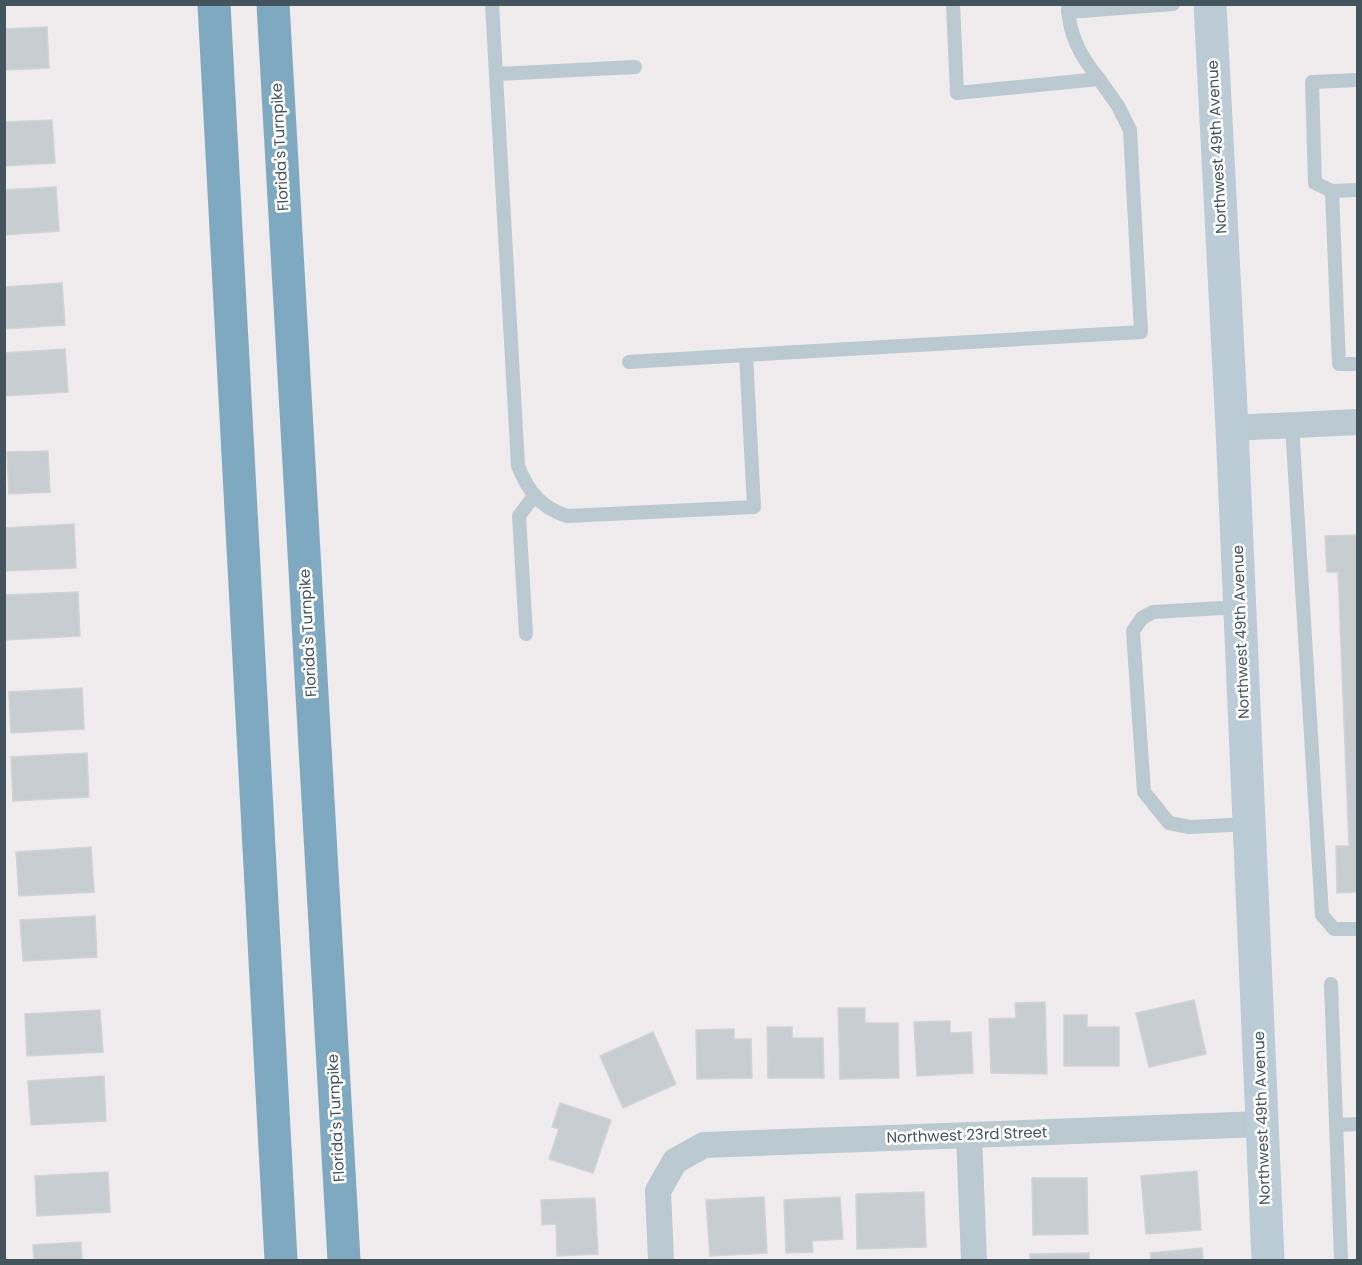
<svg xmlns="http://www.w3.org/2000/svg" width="1362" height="1265" font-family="Poppins,sans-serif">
  <rect width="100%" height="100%" fill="#f0eced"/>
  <!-- building -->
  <g fill="#c8cdd2" stroke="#d0d4d9" stroke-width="1.5">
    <polygon points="47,27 49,68 4,70 4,29"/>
    <polygon points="52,120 55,163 4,166 4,122"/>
    <polygon points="56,187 59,231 4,235 4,190"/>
    <polygon points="62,283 65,325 4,329 4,287"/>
    <polygon points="65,349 68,392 4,396 4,353"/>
    <polygon points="48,451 50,492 9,494 7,452"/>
    <polygon points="74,524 76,568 4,571 4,528"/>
    <polygon points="1358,535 1358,892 1337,893 1336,846 1349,846 1338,572 1327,572 1325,536"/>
    <polygon points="78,592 80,636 5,640 4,595"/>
    <polygon points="82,688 84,729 11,733 9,692"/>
    <polygon points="87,753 89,797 13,801 11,757"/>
    <polygon points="91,847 94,892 19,896 16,852"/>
    <polygon points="95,916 97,957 23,961 20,920"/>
    <polygon points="1194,1000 1206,1054 1149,1067 1136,1013"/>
    <polygon points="1045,1002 1047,1074 991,1073 989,1019 1016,1018 1015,1003"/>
    <polygon points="838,1008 865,1008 865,1023 898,1023 899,1078 840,1079"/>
    <polygon points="100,1010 103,1052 27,1056 25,1014"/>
    <polygon points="1064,1015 1087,1015 1087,1027 1119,1027 1119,1066 1064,1066"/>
    <polygon points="950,1021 950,1033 971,1032 973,1073 917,1076 914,1022"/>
    <polygon points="767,1027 792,1027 792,1038 823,1038 824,1078 768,1078"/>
    <polygon points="734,1029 734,1039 751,1039 752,1078 697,1079 696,1030"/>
    <polygon points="653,1032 676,1084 623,1108 600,1056"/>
    <polygon points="104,1076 106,1121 31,1125 28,1081"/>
    <polygon points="560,1103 611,1120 593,1173 549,1159 559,1129 552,1127"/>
    <polygon points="1197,1171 1201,1230 1146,1234 1141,1176"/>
    <polygon points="108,1172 110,1212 37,1216 35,1176"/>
    <polygon points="1032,1178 1087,1178 1088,1234 1033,1235"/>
    <polygon points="924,1192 926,1247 857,1249 856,1194"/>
    <polygon points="764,1197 767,1253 710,1256 706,1200"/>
    <polygon points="840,1197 843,1239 812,1241 813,1252 786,1253 784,1200"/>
    <polygon points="595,1198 598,1254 557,1256 556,1224 542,1225 541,1200"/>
    <polygon points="81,1242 82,1260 34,1260 33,1245"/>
    <polygon points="1202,1248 1203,1260 1151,1260 1150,1253"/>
    <polygon points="1089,1253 1089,1260 1030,1260 1030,1254"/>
  </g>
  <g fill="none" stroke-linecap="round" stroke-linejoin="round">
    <!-- lane -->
    <g stroke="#bbcad1" stroke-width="14">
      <path d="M492,4L518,466C528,491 541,508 567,516L754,507L746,355L629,362"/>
      <path d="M953,4L957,93L1099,79C1081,57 1068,34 1068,4"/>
      <polyline points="1068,12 1173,4"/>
      <polyline points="496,74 635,67"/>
      <polyline points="1358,190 1332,191 1339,364 1358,364"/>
      <polyline points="1332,191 1315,183 1312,82 1358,80"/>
      <polyline points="746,355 1141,332 1130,130 1118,106 1099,79"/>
      <polyline points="1292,425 1322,915 1334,929 1358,929"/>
      <polyline points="1240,607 1153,612 1142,618 1133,631 1144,792 1169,823 1190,827 1249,824"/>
      <polyline points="526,634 519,516 534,496"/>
      <polyline points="1331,984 1341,1260"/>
      <polyline points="1337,1125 1358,1124"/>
    </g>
    <!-- street -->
    <g stroke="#bbcad1" stroke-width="26">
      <polyline points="1232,428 1358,422"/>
      <polyline points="969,1135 974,1260"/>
      <polyline points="661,1260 658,1191 675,1161 704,1145 1262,1124"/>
    </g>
    <!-- secondary -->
    <polyline stroke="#bbccd6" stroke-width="33" points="1210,4 1232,428 1268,1260"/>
    <!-- highway -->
    <g stroke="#7fa9c1" stroke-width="33">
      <polyline points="214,4 281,1260"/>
      <polyline points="273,4 344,1260"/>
    </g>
  </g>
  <g text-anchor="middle" stroke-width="5" stroke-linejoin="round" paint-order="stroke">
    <!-- street labels -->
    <g font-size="15" fill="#43545c" stroke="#fff">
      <text transform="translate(280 147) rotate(-93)" y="5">Florida's Turnpike</text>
      <text transform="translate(1217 147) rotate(-93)" y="5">Northwest 49th Avenue</text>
      <text transform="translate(1241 632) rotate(-92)" y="5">Northwest 49th Avenue</text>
      <text transform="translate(308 633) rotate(-93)" y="5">Florida's Turnpike</text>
      <text transform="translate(336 1118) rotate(-93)" y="5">Florida's Turnpike</text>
      <text transform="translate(1262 1118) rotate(-92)" y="5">Northwest 49th Avenue</text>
      <text transform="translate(967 1135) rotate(-2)" y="5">Northwest 23rd Street</text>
    </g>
  </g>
  <!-- border -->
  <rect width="1362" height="1265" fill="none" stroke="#43545c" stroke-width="12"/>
</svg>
